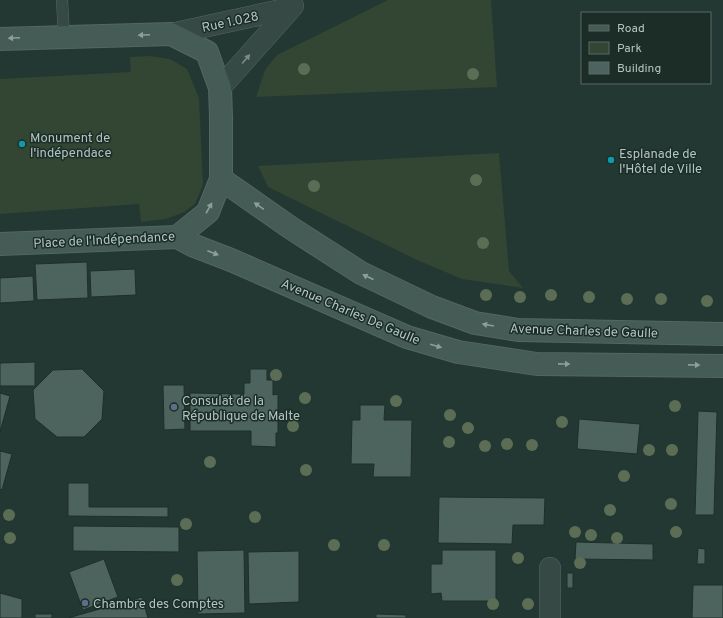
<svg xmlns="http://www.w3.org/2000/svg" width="723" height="618" font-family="Overpass,sans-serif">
  <rect width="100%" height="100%" fill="#233832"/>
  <!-- green -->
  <g fill="#324633">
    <polygon points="388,0 491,0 497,87 256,97 265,70 277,55"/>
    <polygon points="150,56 170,59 187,69 199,98 203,185 195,204 184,212 166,219 141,222 139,204 0,214 0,79 131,72 130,57"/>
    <polygon points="499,153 509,271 523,288 462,279 417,260 268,187 258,166"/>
  </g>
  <!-- building -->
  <g fill="#4c645d" stroke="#1e2f2a">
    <polygon points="87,262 88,298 37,300 35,264"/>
    <polygon points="135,269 136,295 91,297 90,271"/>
    <polygon points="33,276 34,301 0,303 0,278"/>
    <polygon points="35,362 35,386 0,386 0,363"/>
    <polygon points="82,369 104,391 102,419 84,437 57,437 35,419 33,390 53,370"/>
    <polygon points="250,369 267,369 267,380 273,380 273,395 278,394 278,433 276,433 276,447 251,446 251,431 190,431 190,393 244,394 244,383 250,383"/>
    <polygon points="163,385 184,385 185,429 164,430"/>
    <polygon points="0,393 10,396 0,432"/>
    <polygon points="360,405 385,405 384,420 412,420 411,477 373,477 374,464 351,464 352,420 360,420"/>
    <polygon points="698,411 717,412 714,515 695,515"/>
    <polygon points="579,419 640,424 637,454 577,449"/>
    <polygon points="0,451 12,454 2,490 0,489"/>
    <polygon points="68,483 89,483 89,507 168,507 168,517 68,516"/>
    <polygon points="439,497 545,498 544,525 513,525 512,544 438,543"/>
    <polygon points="73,526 179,527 179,552 73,551"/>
    <polygon points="576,542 653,544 653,560 575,559"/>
    <polygon points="698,548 705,549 705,564 697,564"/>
    <polygon points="244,550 245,613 198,614 197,551"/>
    <polygon points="442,550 496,550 496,601 442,601 441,593 431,594 431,564 442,564"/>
    <polygon points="299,551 299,602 249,604 248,552"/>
    <polygon points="104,559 118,597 83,610 69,572"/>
    <rect x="567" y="573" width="6" height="15"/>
    <polygon points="693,585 723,585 723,618 692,618"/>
    <polygon points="0,593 22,599 22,618 0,618"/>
    <polygon points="142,597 148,618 68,618"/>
    <rect x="35" y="614" width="17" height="4"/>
    <polygon points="376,614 406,615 406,618 376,618"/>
  </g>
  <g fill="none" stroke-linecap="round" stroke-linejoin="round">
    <defs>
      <polyline id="lane" points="62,0 64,37"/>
      <g id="street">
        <polyline points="171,34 290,8"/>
        <polyline points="220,88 293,6"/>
        <polyline points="550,568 550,618"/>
      </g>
      <g id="secondary">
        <polyline points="0,39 171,34 207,52 220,88 221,117 221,179 208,212 177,237 0,244"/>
        <polyline points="221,179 291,228 361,273 432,307 475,323 518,330 723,334"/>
        <polyline points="177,237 192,245 231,260 407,337 458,352 537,364 723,366"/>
      </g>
    </defs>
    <!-- lane casing -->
    <use href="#lane" stroke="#556661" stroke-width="12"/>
    <!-- street casing -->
    <use href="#street" stroke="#556661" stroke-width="22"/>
    <!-- secondary casing -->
    <use href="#secondary" stroke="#556661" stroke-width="24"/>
    <!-- lane -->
    <use href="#lane" stroke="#374944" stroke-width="11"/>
    <!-- street -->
    <use href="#street" stroke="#374944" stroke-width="21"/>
    <!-- secondary -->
    <use href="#secondary" stroke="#455b56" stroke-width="22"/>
  </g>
  <!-- trees -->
  <g fill="#5c6d55">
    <circle cx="304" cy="69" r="6"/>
    <circle cx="473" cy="74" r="6"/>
    <circle cx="476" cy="180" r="6"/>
    <circle cx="314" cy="186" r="6"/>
    <circle cx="483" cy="243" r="6"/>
    <circle cx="486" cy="295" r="6"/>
    <circle cx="551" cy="295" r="6"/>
    <circle cx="520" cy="297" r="6"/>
    <circle cx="589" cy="297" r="6"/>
    <circle cx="627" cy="299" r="6"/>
    <circle cx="661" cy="299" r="6"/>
    <circle cx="707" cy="301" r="6"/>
    <circle cx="276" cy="375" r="6"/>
    <circle cx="305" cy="398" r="6"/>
    <circle cx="396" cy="401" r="6"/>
    <circle cx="675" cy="406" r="6"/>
    <circle cx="450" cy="415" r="6"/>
    <circle cx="562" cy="422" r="6"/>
    <circle cx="293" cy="426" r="6"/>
    <circle cx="468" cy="428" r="6"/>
    <circle cx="449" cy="442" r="6"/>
    <circle cx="507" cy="444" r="6"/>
    <circle cx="532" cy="445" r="6"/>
    <circle cx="485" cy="446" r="6"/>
    <circle cx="649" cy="450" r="6"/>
    <circle cx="672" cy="450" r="6"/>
    <circle cx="210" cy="462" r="6"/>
    <circle cx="306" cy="470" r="6"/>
    <circle cx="624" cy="476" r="6"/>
    <circle cx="671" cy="504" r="6"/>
    <circle cx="610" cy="510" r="6"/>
    <circle cx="9" cy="515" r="6"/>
    <circle cx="255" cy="517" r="6"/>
    <circle cx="186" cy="524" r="6"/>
    <circle cx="575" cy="532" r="6"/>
    <circle cx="676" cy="532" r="6"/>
    <circle cx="591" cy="535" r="6"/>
    <circle cx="10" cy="538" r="6"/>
    <circle cx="617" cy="538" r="6"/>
    <circle cx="334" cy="545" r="6"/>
    <circle cx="384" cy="545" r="6"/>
    <circle cx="518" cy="558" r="6"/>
    <circle cx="580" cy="563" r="6"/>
    <circle cx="177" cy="580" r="6"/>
    <circle cx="493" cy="604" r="6"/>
    <circle cx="528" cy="604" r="6"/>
  </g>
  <!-- one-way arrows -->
  <defs><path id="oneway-solid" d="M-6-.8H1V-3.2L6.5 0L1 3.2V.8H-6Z"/></defs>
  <g fill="#8ca09b">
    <use href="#oneway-solid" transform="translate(144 35) rotate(178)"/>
    <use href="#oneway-solid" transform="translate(14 38) rotate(178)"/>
    <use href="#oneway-solid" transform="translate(259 206) rotate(-145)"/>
    <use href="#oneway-solid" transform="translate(209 208) rotate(-61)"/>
    <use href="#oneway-solid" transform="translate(213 253) rotate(21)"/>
    <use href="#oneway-solid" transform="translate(368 277) rotate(-155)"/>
    <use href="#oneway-solid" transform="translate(488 325) rotate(-170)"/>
    <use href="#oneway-solid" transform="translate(436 346) rotate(16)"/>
    <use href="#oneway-solid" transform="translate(564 364) rotate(1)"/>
    <use href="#oneway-solid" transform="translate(694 365) rotate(1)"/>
  </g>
  <use fill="#7b8d88" href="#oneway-solid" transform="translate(246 59) rotate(-49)"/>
  <!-- markers -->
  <g fill="#0f9aa8" stroke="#1c2d28" stroke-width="1.5">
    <circle cx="22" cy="144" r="4"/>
    <circle cx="611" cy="160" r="4"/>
  </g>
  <g fill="#5c6f8a" stroke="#1c2d28" stroke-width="1.5">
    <circle cx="174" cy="407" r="4"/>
    <circle cx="85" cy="603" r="4"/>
  </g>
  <g text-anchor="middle" stroke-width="3" stroke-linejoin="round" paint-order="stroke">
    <!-- street labels -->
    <g font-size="13" fill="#b2c5c0" stroke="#1c2d28">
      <text transform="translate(230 21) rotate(-12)" y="5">Rue 1.028</text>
      <text transform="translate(104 239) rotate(-3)" y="5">Place de l'Indépendance</text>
      <text transform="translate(351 311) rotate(23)" y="5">Avenue Charles De Gaulle</text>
      <text transform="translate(584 330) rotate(2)" y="5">Avenue Charles de Gaulle</text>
    </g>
    <!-- poi labels -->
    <g font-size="13" fill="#b2c5c0" stroke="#1c2d28" text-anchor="start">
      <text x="30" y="142">Monument de<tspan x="30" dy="15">l'indépendace</tspan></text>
      <text x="619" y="158">Esplanade de<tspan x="619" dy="15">l'Hôtel de Ville</tspan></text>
      <text x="182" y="405">Consulat de la<tspan x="182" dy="15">République de Malte</tspan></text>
      <text x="93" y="608">Chambre des Comptes</text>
    </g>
  </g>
  <!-- legend -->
  <rect x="581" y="12" width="130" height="72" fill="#1c2d28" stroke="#586a65"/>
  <rect x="589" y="25" width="20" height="6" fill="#455b56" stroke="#586a65"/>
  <text x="617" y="32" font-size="12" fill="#b2c5c0">Road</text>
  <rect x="589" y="42" width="20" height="12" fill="#324633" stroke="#586a65"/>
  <text x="617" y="52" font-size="12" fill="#b2c5c0">Park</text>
  <rect x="589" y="62" width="20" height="12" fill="#4c645d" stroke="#586a65"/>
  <text x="617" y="72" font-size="12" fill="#b2c5c0">Building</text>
</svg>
